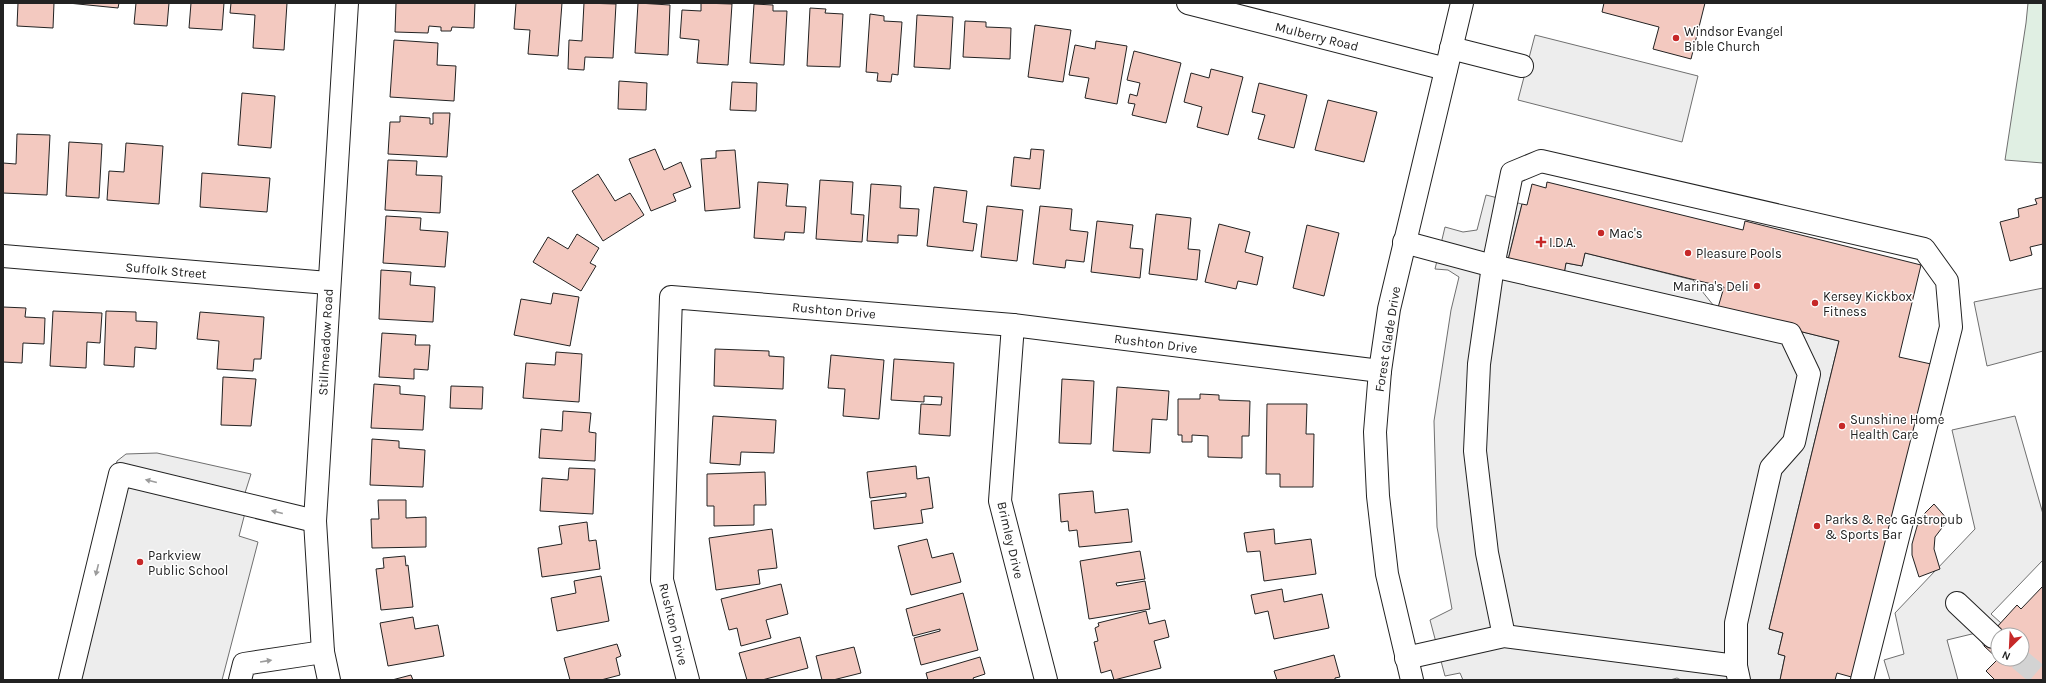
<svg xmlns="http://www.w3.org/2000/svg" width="2046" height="683" font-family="Karla,sans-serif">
  <rect width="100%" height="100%" fill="#fff"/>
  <!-- green -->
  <polygon fill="#e0efe3" stroke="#6f6f6f" points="2028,3 2043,3 2043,163 2005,160 2026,23"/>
  <!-- parking -->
  <g fill="#ededed" stroke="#6f6f6f">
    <polygon points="1535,35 1698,76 1682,142 1518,100"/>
    <polygon points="1486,195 1522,204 1508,260 1564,274 1566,263 1582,266 1585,253 1693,280 1718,311 1839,341 1769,629 1783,633 1778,654 1785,656 1780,680 1681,680 1677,678 1670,680 1463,680 1460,673 1445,676 1430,620 1452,609 1437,527 1434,421 1451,310 1459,277 1448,270 1435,269 1445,227 1463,232 1477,230"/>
    <polygon points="2043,288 2043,351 1987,366 1974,302"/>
    <polygon points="2015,416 2043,514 2043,560 1991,614 2001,623 1996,628 1999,631 1984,646 1976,633 1947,640 1958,680 1890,680 1884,660 1904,654 1895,613 1975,529 1952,430"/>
    <polygon points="157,453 251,474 244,496 245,513 239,536 258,542 222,680 63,680 117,461 126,454"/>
  </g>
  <!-- building -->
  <g fill="#f3c9c0" stroke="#222" fill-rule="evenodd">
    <polygon points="18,3 54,3 53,28 17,26"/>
    <polygon points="68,3 119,3 118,8"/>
    <polygon points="136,3 169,3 167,26 134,24"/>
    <polygon points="191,3 224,3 222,30 189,28"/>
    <polygon points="231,3 287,3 284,50 253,48 255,15 230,13"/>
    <polygon points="396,3 475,3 474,28 452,27 451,31 441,31 441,27 429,26 428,33 395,32"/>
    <polygon points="516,3 562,3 558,56 528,54 530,30 514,29"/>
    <polygon points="584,3 616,4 613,58 585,57 584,70 568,69 569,40 582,41"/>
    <polygon points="638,3 670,5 668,55 635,53"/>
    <polygon points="701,3 732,4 728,65 697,63 699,40 680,38 682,10 701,11"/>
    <polygon points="1604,3 1705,3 1691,59 1653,49 1659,27 1602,12"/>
    <polygon points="754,4 773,5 773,11 787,11 784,65 750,63"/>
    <polygon points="810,8 826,9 825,13 843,14 840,67 807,66"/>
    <polygon points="870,14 884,16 884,21 902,22 898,75 892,74 891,82 877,81 878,73 866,72"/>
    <polygon points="917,15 953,17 950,69 914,67"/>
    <polygon points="965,21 986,22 986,27 1011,28 1010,59 963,57"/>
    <polygon points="1035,25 1071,30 1063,82 1028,77"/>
    <polygon points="394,40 438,43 437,65 456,66 454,101 390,97"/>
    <polygon points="1096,41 1127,46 1117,104 1085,98 1089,78 1069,75 1075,45 1095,49"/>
    <polygon points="1134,51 1181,63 1166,123 1132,115 1135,104 1128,103 1130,94 1137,96 1140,83 1127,80"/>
    <polygon points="1211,69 1243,77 1228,135 1197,127 1202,107 1184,102 1191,73 1209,78"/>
    <polygon points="619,81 647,83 646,110 618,109"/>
    <polygon points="732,82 757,83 756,111 730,110"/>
    <polygon points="1259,83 1307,95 1294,148 1258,139 1265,115 1252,112"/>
    <polygon points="242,93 275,96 271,148 238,145"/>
    <polygon points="1328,100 1377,112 1364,162 1315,150"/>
    <polygon points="433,113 450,113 447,157 388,154 390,122 400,122 400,116 430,118 430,124 433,124"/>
    <polygon points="17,134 50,135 47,195 3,193 3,163 16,164"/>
    <polygon points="69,142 102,144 99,198 66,196"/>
    <polygon points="126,143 163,146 159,204 107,200 109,171 124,172"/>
    <polygon points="655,149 664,170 681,162 691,187 673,194 676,201 651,211 629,159"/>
    <polygon points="1031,149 1044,150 1040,189 1011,186 1014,157 1030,159"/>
    <polygon points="735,150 740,208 705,211 701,159 716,158 716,151"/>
    <polygon points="388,160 417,161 416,175 442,176 440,213 385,210"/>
    <polygon points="202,173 270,178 267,212 200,207"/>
    <polygon points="598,174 615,201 630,193 644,215 603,241 572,191"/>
    <polygon points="820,180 853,182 851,214 864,215 862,242 816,239"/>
    <polygon points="758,182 788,184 786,206 806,207 804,233 785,232 784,240 754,238"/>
    <polygon points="1547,182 1743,230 1745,221 1921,265 1899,357 1931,364 1855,678 1837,673 1835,680 1780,680 1785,656 1778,654 1783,633 1769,629 1839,341 1717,311 1724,287 1585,253 1582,266 1566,263 1564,274 1508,260 1522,204 1527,205 1532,184 1546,188"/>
    <polygon points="871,184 901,186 900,208 919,209 917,236 898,235 898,243 867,241"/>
    <polygon points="934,187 967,191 963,222 977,224 973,251 927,246"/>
    <polygon points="2043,197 2043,244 2030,247 2032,255 2010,261 2000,222 2019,217 2018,209 2037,204 2035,199"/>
    <polygon points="987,206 1023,210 1017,261 981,257"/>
    <polygon points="1040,206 1072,209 1070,230 1088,232 1084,262 1066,260 1065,268 1033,264"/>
    <polygon points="1156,214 1191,218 1188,249 1200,250 1197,280 1149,274"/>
    <polygon points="386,216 421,218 420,230 448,232 445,267 383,263"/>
    <polygon points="1097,221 1133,225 1130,248 1143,249 1140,278 1091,272"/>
    <polygon points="1219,224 1250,232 1245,252 1263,257 1257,285 1238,281 1236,289 1205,282"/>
    <polygon points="1307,225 1339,233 1324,296 1293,288"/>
    <polygon points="577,234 599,248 590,263 596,266 581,291 533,262 548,237 568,249"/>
    <polygon points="381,270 411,272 410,285 435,287 433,322 379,319"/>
    <polygon points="553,293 579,297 570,346 514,335 521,299 551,304"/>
    <polygon points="3,307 26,308 25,317 45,318 44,344 23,343 22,363 3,362"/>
    <polygon points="53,311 102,313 100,343 87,342 86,368 50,366"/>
    <polygon points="106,311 136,312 136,321 157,322 156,349 135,347 134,367 104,365"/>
    <polygon points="200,312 264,317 261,359 254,359 253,371 217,369 219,341 197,339"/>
    <polygon points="382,333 416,335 415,345 430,345 428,370 414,369 414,379 379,377"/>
    <polygon points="715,349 769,351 769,356 784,357 783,389 714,386"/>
    <polygon points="556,352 582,354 579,402 523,398 526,363 555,365"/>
    <polygon points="831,355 884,360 879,419 843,416 845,389 828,388"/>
    <polygon points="894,359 954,363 950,436 919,434 921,404 941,405 942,397 924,396 924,402 891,400"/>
    <polygon points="223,377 256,379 251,426 221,425"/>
    <polygon points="1062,379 1094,381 1091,444 1059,443"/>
    <polygon points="374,384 400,386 400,394 425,396 423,430 371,428"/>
    <polygon points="451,386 483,387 482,409 450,408"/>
    <polygon points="1117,387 1169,391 1167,420 1152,419 1150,453 1113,451"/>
    <polygon points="1200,394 1219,395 1219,400 1250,401 1249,436 1242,436 1242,458 1208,457 1208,436 1192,435 1192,442 1182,442 1182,435 1178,435 1178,399 1200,399"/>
    <polygon points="1267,404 1307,404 1306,434 1314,434 1313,487 1280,487 1280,474 1266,474"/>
    <polygon points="563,411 591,413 589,432 596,433 595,461 539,458 541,429 562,431"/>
    <polygon points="713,416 776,420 774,453 741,452 740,465 710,463"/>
    <polygon points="372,439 399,441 399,448 425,450 423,487 370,485"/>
    <polygon points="916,466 917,479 929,477 933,508 921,510 923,523 874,529 871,501 906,497 906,493 870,498 867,472"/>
    <polygon points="569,468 595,469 593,514 540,511 542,478 568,480"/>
    <polygon points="765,472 766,505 754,505 754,525 714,526 714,506 707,506 707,474"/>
    <polygon points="1093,491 1095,513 1128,509 1132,542 1079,547 1077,530 1069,531 1068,521 1061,522 1059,494"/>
    <polygon points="378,500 406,500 406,518 426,517 426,547 372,548 371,519 379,519"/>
    <polygon points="1934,504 1948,520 1935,537 1934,549 1940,569 1919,577 1912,555 1912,544 1918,523 1925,513"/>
    <polygon points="587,522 589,541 596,540 600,569 542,577 538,548 562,544 559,526"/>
    <polygon points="772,529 777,568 758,570 760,584 716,590 709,538"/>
    <polygon points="1274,529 1275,544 1311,539 1316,574 1264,581 1260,551 1247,552 1244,533"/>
    <polygon points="927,539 932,558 953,553 961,582 911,595 898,546"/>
    <polygon points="1140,551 1145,579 1116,583 1117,586 1145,581 1150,609 1089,619 1080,561"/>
    <polygon points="405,556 406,566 408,565 413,607 381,610 376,569 384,568 383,558"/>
    <polygon points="601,576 609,621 557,631 551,598 576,593 574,581"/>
    <polygon points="781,584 788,614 766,620 771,638 741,646 737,628 729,630 721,599"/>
    <path d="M2043,586V680H1993L1994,679L1986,671L1998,659L1984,646L1999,631L1996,628L2017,605L2021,609ZM1998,635H2022V659H1998Z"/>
    <polygon points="1282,589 1284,602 1322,594 1329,628 1274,639 1268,611 1255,614 1251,595"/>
    <polygon points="963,593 978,650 921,665 914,638 940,631 940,629 913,636 906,609"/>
    <polygon points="1146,611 1149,624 1165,620 1169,637 1154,641 1161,668 1114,680 1111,670 1101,673 1094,642 1098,641 1095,628 1099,626 1098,623"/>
    <polygon points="413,617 415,629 438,625 444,656 388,666 380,623"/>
    <polygon points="800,637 808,668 762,680 747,680 739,653"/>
    <polygon points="617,644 621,656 616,658 620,675 601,680 570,680 564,658"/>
    <polygon points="854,647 861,673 833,680 822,680 816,656"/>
    <polygon points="1334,655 1340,677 1335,678 1335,680 1277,680 1274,671"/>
    <polygon points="980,657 985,674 973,678 974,680 928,680 926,673"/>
    <polygon points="411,675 413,680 392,680"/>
  </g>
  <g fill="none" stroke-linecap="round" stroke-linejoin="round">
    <!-- minor-tunnel -->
    <polyline stroke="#d3d3d3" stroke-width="22" stroke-dasharray="22 11" stroke-linecap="butt" points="2019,659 2043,679"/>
    <defs>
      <g id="minor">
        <polyline points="1188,3 1446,69"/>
        <polyline points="1451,48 1522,66"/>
        <polyline points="1404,242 1493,266 1790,334 1809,374 1794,442 1771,468 1736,623 1736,666 1739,680"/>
        <polyline points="3,256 328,283"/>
        <polyline points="1013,325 1000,501 1046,680"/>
        <polyline points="1957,603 1993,637"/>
        <polyline points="1504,636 1487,553 1475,451 1479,364 1493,266 1512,173 1541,161 1924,249 1947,281 1951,327 1862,680"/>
        <polyline points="1406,658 1504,636 1736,666"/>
        <polyline points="70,680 120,474 315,521"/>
        <polyline points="240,680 244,664 323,652"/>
        <polyline points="329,680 323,652 315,521 347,3"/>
        <polyline points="688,680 662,580 671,297 1013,325 1380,371"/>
        <polyline points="1412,680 1387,574 1378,496 1375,432 1380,371 1389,309 1462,3"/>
      </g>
    </defs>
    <!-- minor casing -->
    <use href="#minor" stroke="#222" stroke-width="24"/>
    <!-- minor -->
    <use href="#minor" stroke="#fff" stroke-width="22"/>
  </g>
  <!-- one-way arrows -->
  <defs><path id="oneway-solid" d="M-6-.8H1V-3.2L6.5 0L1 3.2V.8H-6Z"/></defs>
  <g fill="#9c9c9c">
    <use href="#oneway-solid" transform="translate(151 481) rotate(-166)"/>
    <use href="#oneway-solid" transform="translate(277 512) rotate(-166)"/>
    <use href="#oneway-solid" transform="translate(97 570) rotate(104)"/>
    <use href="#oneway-solid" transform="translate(266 661) rotate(-9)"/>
  </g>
  <!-- markers -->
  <g fill="#c62828" stroke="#fff" stroke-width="1.5">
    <circle cx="1676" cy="38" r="4"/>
    <circle cx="1601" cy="233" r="4"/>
    <path d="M1539 236h4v4h4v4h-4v4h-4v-4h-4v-4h4z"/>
    <circle cx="1688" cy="253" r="4"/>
    <circle cx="1757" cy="286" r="4"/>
    <circle cx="1815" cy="303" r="4"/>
    <circle cx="1842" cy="426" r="4"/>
    <circle cx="1817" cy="526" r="4"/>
    <circle cx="140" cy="562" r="4"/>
  </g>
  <g text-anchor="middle" stroke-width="3" stroke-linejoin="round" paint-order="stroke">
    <!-- poi labels -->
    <g font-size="13" fill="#222" stroke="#fff" text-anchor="start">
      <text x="1684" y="36">Windsor Evangel<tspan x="1684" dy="15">Bible Church</tspan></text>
      <text x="1609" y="238">Mac's</text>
      <text x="1549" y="247">I.D.A.</text>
      <text x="1696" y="258">Pleasure Pools</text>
      <text x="1749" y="291" text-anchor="end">Marina's Deli</text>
      <text x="1823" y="301">Kersey Kickbox<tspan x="1823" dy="15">Fitness</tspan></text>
      <text x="1850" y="424">Sunshine Home<tspan x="1850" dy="15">Health Care</tspan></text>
      <text x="1825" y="524">Parks &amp; Rec Gastropub<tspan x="1825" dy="15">&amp; Sports Bar</tspan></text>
      <text x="148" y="560">Parkview<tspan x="148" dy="15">Public School</tspan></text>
    </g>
    <!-- street labels -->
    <g font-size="13" fill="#222" stroke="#fff">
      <text transform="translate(1317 36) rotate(14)" y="5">Mulberry Road</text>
      <text transform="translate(166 270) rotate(5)" y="5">Suffolk Street</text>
      <text transform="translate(834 310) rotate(5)" y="5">Rushton Drive</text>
      <text transform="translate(1387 339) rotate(-81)" y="5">Forest Glade Drive</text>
      <text transform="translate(325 342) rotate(-87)" y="5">Stillmeadow Road</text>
      <text transform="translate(1156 343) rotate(7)" y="5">Rushton Drive</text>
      <text transform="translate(1011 540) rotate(77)" y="5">Brimley Drive</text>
      <text transform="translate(674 624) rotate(76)" y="5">Rushton Drive</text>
    </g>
  </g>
  <!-- border -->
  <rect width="2046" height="683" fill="none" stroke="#222222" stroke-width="8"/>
  <!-- north arrow -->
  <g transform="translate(2010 647) rotate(204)"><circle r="19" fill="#ffffff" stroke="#a7a7a7"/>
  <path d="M0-3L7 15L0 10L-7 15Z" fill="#c62828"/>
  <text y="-6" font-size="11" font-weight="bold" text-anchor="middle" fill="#222222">N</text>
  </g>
</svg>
